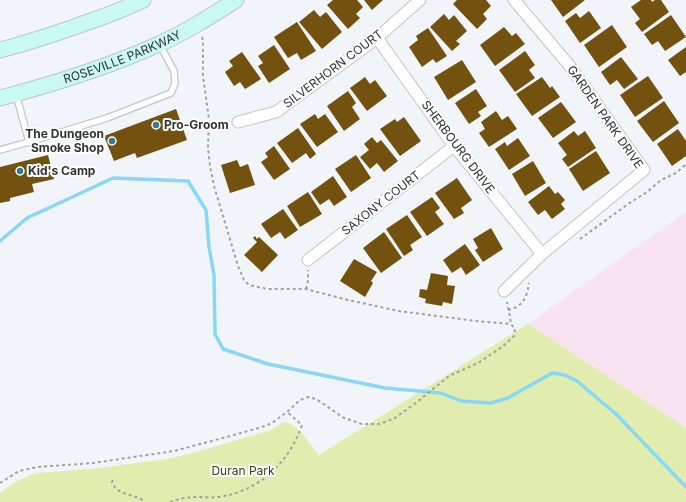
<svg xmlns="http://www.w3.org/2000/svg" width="686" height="502" font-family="Inter,sans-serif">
  <rect width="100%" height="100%" fill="#f1f4f9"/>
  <!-- commercial -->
  <polygon fill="#f9e3f1" points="686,212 686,428 528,324"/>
  <!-- green -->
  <path fill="#e1ecaf" d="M528,324L686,428V502H0V493L16,482L26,477L37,473L91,469L167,459L189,454L271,430C275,428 279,424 282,423C296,419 311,447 319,455Z"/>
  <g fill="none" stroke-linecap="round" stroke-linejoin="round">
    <!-- stream -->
    <polyline stroke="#89d7f7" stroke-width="3.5" points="0,241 27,218 113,178 188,181 206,210 209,247 214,275 215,334 223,349 268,364 385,388 441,393 461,401 491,403 508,398 552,373 565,375 577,381 616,414 686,487"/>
  </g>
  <!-- building -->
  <g fill="#73510f">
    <polygon points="333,0 357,0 363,7 356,14 360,18 348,29 327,5"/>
    <polygon points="364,0 383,0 372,10"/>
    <polygon points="457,0 486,0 491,6 483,14 487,19 477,29 453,4"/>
    <polygon points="551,0 585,0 563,17"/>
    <polygon points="641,0 651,0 652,2 655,0 661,0 669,12 642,32 635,23 640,19 631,7"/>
    <polygon points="314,10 320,17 326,12 342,32 322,49 299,22"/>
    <polygon points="589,11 601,28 580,43 565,21 576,13 580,18"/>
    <polygon points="444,14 449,20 454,15 467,31 456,41 460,44 452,51 430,27"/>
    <polygon points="671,15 686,37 665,51 658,41 652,45 644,34"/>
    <polygon points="297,22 316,51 301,60 297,53 288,58 274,37"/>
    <polygon points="612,25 627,47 599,67 584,45"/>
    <polygon points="504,27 512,36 516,33 525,44 495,66 480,45"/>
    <polygon points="428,28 447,56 436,63 433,59 422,67 409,47 418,40 416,36"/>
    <polygon points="274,45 290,69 269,83 258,66 263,63 258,56"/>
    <polygon points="686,47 686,72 680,76 668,60"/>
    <polygon points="525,51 535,65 529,70 535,78 515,92 499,70"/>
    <polygon points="242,52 261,79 245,89 240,82 234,86 225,72 233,66 229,61"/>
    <polygon points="621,57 638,79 624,89 617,80 610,85 601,72"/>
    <polygon points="462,60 476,82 448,100 434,77"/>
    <polygon points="648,76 663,98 635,117 620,95"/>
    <polygon points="365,77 370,84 375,80 387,96 367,111 350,88"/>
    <polygon points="542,77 550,88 552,86 560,97 532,116 516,94"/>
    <polygon points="476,89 487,106 478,112 481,116 469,124 455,103"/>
    <polygon points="348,91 356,103 352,107 360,119 344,131 327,106"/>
    <polygon points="664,101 679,123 653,142 637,121"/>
    <polygon points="561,102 576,122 553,138 538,118"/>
    <polygon points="176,109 187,140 137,158 135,153 114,161 104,136"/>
    <polygon points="496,111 502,120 508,116 517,129 489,147 479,133 485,129 481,122"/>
    <polygon points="315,114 318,119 325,114 338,132 317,147 300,124"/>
    <polygon points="404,117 421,141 400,156 380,129 395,119 397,122"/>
    <polygon points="298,128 316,154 310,159 306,153 292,163 277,143"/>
    <polygon points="678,129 686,141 686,156 672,166 657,144"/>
    <polygon points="574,131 578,136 585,131 596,148 568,167 562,159 567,155 558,143"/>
    <polygon points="372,137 377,143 381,140 398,161 384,172 377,163 370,169 360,157 369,150 364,144"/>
    <polygon points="518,138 530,156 509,170 495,149 505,142 507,146"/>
    <polygon points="274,146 290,169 274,180 261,162 268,157 265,153"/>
    <polygon points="596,151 610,173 583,191 569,169"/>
    <polygon points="48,155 54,179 32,184 34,192 10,198 10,201 0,203 0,167"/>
    <polygon points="356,155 371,178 351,192 335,169"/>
    <polygon points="237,160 240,167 248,164 255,185 230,193 221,165"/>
    <polygon points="533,161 546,183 525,196 512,174"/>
    <polygon points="333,176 347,197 334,206 329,199 320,205 311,192"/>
    <polygon points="457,178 472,200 461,208 464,213 454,219 435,193"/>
    <polygon points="549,186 555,194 558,192 565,200 561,204 565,209 552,219 545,210 538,215 528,202"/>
    <polygon points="308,192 322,214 300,227 287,206"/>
    <polygon points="432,197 440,208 435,212 444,224 427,236 410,212"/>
    <polygon points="283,209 298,230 285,239 280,232 271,238 261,224"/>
    <polygon points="407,215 422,237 410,245 413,250 404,256 386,229"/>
    <polygon points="491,228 503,249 483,262 475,250 478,248 473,239"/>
    <polygon points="384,232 402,258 381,273 363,248"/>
    <polygon points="255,236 257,239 259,237 278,255 262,272 244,255 257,242 253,238"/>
    <polygon points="465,244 480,265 466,275 461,267 452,273 443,260"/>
    <polygon points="354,259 377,272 371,281 373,283 365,297 340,281"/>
    <polygon points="431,273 448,276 447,285 455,286 452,304 443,302 442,306 425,303 426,299 419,297 420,289 427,290"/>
  </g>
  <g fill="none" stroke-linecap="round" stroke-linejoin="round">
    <defs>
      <g id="service">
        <polyline points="16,94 29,142"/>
        <polyline points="0,150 29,142 107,118 171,93 175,83 174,71 160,45"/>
      </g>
      <g id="minor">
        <polyline points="377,38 454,146 542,254"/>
        <polyline points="238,122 276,112 377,38 420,0"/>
        <polyline points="308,260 454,146"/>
        <polyline points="504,291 542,254 644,170 569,65 514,0"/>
      </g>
      <g id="secondary">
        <path d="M0,50C31,42 61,32 91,21C109,15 126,8 143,0"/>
        <path id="s1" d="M0,98C54,84 108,67 159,44C186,32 211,16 236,0"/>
      </g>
    </defs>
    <!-- service casing -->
    <use href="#service" stroke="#c1c4c8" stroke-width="8"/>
    <!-- minor casing -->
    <use href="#minor" stroke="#c1c4c8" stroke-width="13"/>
    <!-- secondary casing -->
    <use href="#secondary" stroke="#c1c4c8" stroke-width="17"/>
    <!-- path -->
    <g stroke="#9fa1a5" stroke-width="2" stroke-dasharray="3 3" stroke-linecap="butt">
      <polyline points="202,37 203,40 203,76 209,119 208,148 210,166 214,186 238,266 244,280 249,285 258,287 269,289 306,289 348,300 399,311 476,321 511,324"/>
      <polyline points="580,239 628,204 647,192 661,180 676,173 686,164"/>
      <polyline points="306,289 308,281 308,270"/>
      <path d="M508,310C523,307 527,297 529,283"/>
      <path d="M113,480L112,482C118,497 135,493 145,502"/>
      <polyline points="0,483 19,471 37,467 93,463 174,451 234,435 262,427 272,423 287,412 300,400 308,397 316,399 344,418 362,424 380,424 395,418 417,402 449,376 478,363 502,347 514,336 515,329 511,324 510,317 507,302"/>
      <path d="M170,502C178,499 187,497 197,497C204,497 211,498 218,497C258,492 289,463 302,425L287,412"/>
    </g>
    <!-- service -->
    <use href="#service" stroke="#fff" stroke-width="5.5"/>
    <!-- minor -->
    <use href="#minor" stroke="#fff" stroke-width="11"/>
    <!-- secondary -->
    <use href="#secondary" stroke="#c9faf0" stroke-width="15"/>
  </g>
  <!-- markers -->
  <g fill="#38798c" stroke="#fff" stroke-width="1.5">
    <circle cx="156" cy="125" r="4"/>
    <circle cx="112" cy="141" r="4"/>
    <circle cx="20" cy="171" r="4"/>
  </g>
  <g text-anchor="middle" stroke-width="4" stroke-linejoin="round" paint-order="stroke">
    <!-- street labels -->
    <g font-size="12" fill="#323335" stroke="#fff">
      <text dy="4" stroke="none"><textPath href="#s1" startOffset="129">ROSEVILLE PARKWAY</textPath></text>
      <text transform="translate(333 69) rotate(-37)" y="4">SILVERHORN COURT</text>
      <text transform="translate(605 117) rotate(55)" y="4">GARDEN PARK DRIVE</text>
      <text transform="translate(458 147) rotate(53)" y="4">SHERBOURG DRIVE</text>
      <text transform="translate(381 203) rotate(-38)" y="4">SAXONY COURT</text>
    </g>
    <!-- poi labels -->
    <g font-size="12" font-weight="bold" fill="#323335" stroke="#fff" text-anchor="start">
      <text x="164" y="129">Pro-Groom</text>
      <text x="104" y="138" text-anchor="end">The Dungeon<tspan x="104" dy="14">Smoke Shop</tspan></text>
      <text x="28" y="175">Kid's Camp</text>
    </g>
    <!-- park labels -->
    <g font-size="12" fill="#393f0c" stroke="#fff">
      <text x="243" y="475">Duran Park</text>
    </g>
  </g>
</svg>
